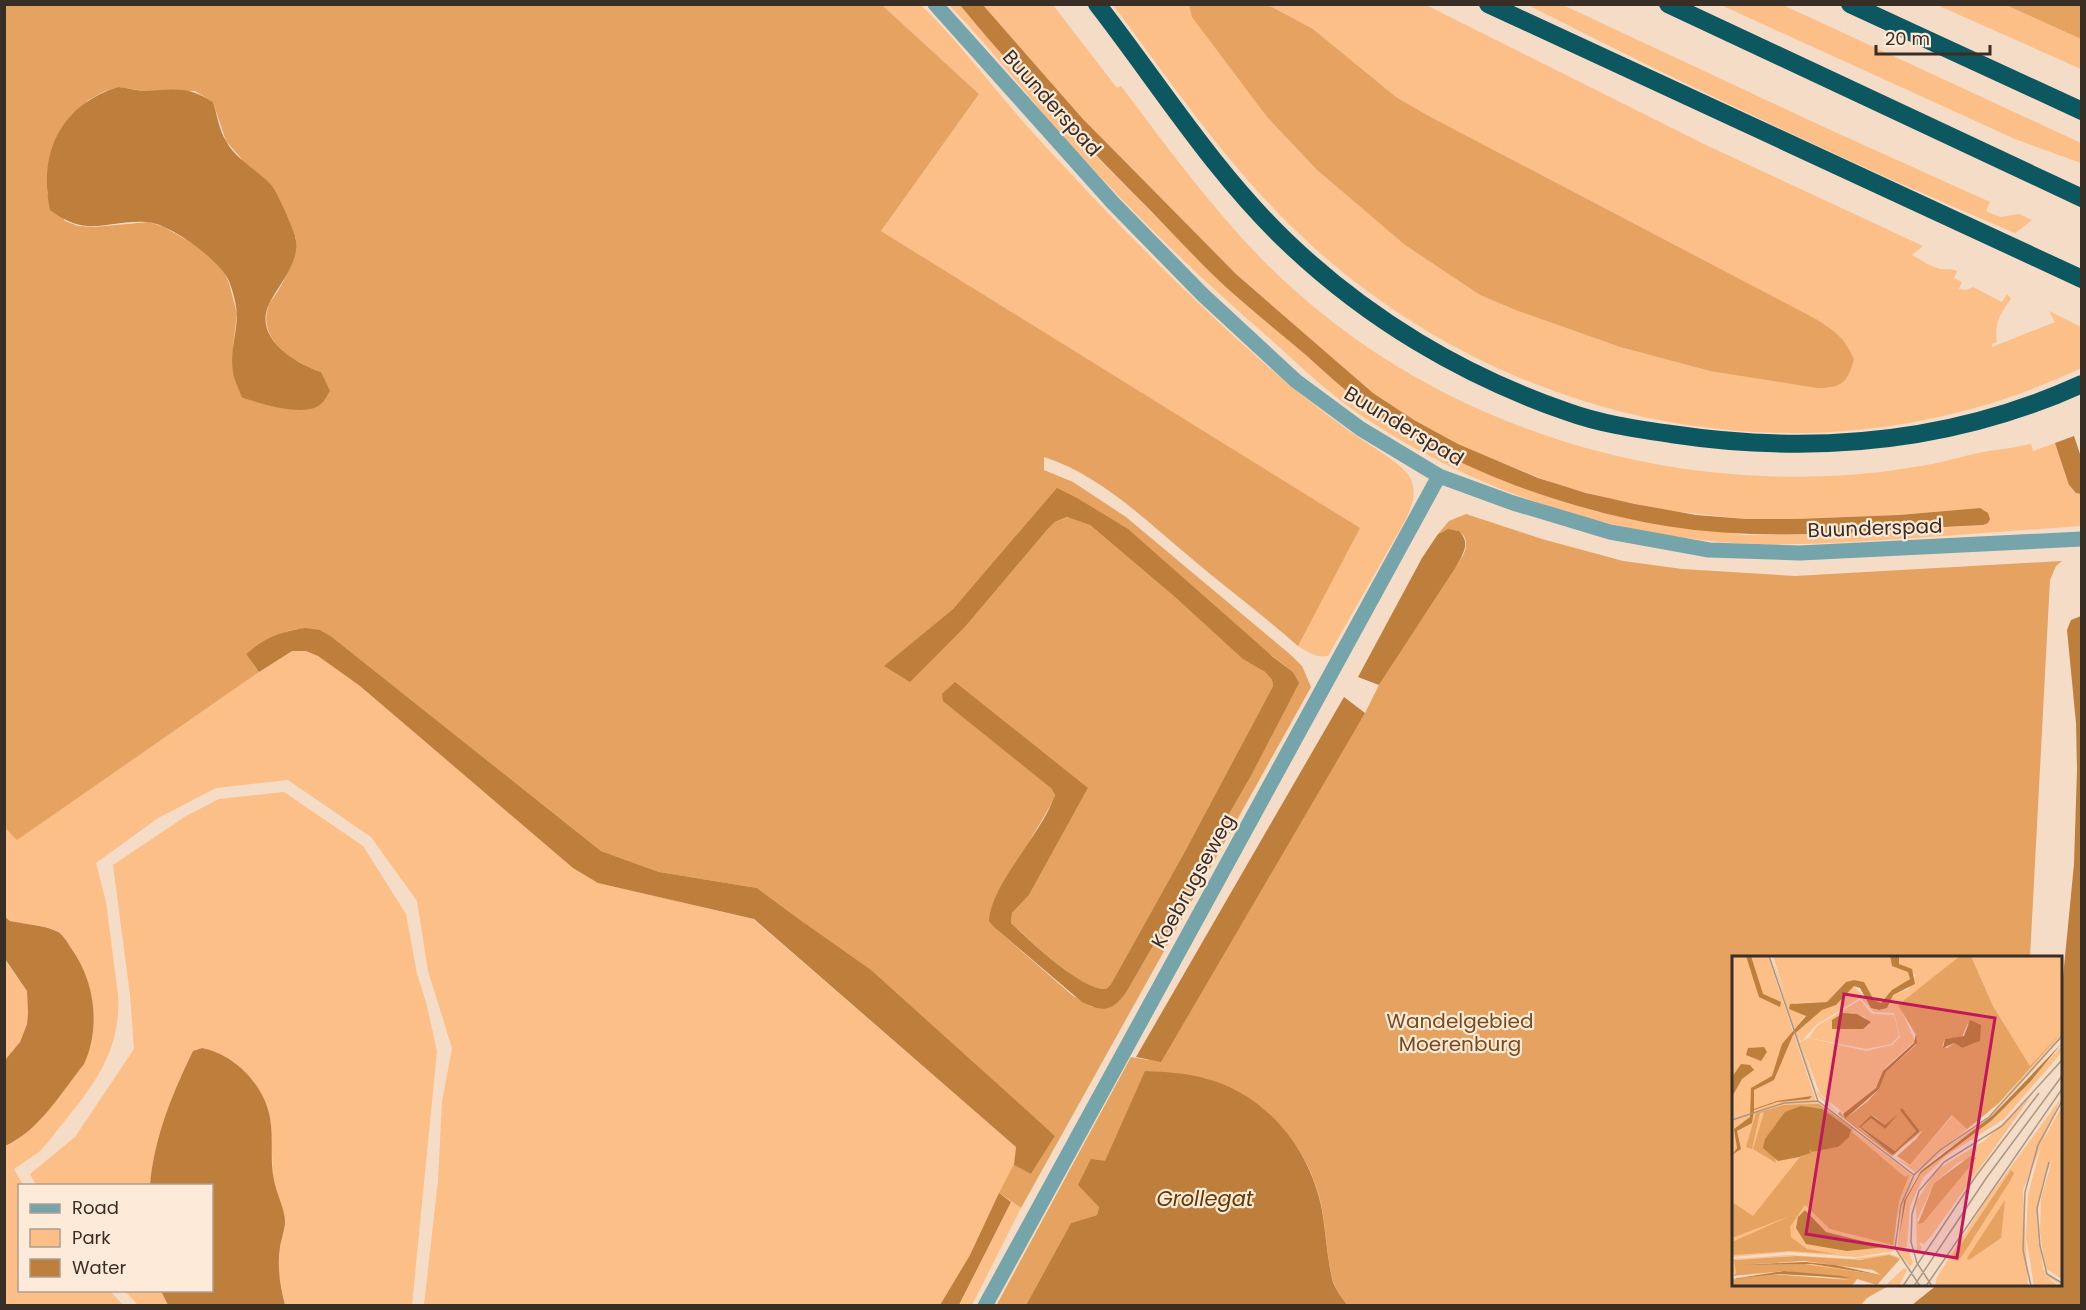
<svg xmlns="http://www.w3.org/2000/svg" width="2086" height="1310" font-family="Poppins,sans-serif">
  <rect width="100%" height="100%" fill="#f5dcc6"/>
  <!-- green -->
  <g fill="#fbbf87">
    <path d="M882,5H921C962,45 996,92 1034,134C1108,215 1184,293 1266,365C1292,388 1320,410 1348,430C1362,441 1402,463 1409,476C1418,490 1412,506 1406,519L1328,656C1316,658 1308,652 1298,646L1359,528L881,231L979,94Z"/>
    <path d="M949,5H960L1070,130L1226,287L1363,404L1393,424L1487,473L1558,500L1595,511L1745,535H1822L1983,525L1980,508L1899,515L1796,519H1746L1671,511L1598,496L1556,484L1504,464L1458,444L1414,420L1373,393L1237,275L1082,118L983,5H1053L1117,88L1121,86C1171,152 1219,219 1280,277C1425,414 1628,485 1827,476C1863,475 1898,470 1932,464C1951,460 1970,454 1989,451C2003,449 2017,447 2031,444L2033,451L2055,443L2070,487L2076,493L2081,494V526C2021,530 1961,535 1901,539C1835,543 1768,548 1701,540C1582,526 1465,484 1365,418C1330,395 1299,365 1268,337C1199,277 1133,214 1072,146C1030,100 992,49 949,5Z"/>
    <path d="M1113,5H1189L1193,17L1267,117L1317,170L1405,245L1480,295L1518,311L1620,347L1710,371L1854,359C1844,337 1836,332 1816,319L1427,115L1396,97L1313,29L1268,5H1426L1706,145L1923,246L1912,255C1921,260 1931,267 1941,269C1948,270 1950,268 1957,271L1954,278L1962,282L1959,289L1966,290L1973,287L2002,302L2007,294L2011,299C2000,313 1994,324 1997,342L1992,344V347L2055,322L2049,311L2081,327V368C1822,491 1518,434 1309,243C1233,174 1174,86 1113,5Z"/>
    <path d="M1528,5H1563L1826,128L1990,202L1986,211L2000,217L2019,214L2032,220L2015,233C1849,163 1687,86 1528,5Z"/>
    <polygon points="1721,5 1783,5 2081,143 2081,163 2015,139"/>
    <polygon points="1937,5 2006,5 2081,39 2081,69"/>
    <path d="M292,651H306L318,656L360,686L573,868L599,883L753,919L1016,1147L1015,1162L970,1255L940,1305H424L438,1181L442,1102L452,1048L428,971L417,901L371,837L288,780L216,788L158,818L96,863L106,902L118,995C122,1059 85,1094 49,1141L39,1152L14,1169L23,1185L20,1186V1290L110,1291L123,1305H5V1146L16,1141L92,1039C97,1006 89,971 69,945C66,940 61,933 56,931C45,925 23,924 10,921L5,917L4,828L18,839L279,658Z"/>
    <path d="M284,792L363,846L406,914L417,974L426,1002L437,1051L412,1305H285L278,1268L281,1238L285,1223L273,1179L271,1122L267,1109L255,1085L202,1048L193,1051L191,1055C172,1096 154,1140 150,1185H36L30,1174L75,1137L134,1049L130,995L113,865L186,816L219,799Z"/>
    <polygon points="4,959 27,991 28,1013 27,1023 20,1042 5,1060"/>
    <polygon points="1011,1202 1021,1208 972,1305 959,1306"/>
    <polygon points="125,1291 161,1291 168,1305 138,1305"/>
  </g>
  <!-- forest -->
  <g fill="#e5a261" fill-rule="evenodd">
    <path d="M4,5H882L979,94L881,231L1360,528L1298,646C1263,615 1226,588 1191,558C1145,520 1102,476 1044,457V470L1073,482L1126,517L1292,656L1302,666L1311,687L1021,1208L999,1193L1015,1162V1165L1031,1174L1055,1136L803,922L757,888L659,872L601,851L332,637C299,618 274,635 246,654L259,672L17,840L5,828ZM118,87L145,91H195L213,102L226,141L240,157L296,238C294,258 288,274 278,291C275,296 270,301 268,307C258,341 294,362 321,372L275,407L242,398L233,371V346L237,314L229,283L224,272L210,256L192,243L164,227L149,222L94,227L78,226L65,221L47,193L49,163L87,101L103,92ZM1057,489L1293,672L1298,683L1251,776L1127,991L1092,1007L1072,995L995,928L994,902L1053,801L1055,795L1051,788H1088L1029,895L1012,913L1011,923C1030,940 1081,991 1106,989L1111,984L1184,853L1273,686L1272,680L1265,672L1244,659L1176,598L1090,525L1068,517L1055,522L1047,530L965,627L910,681L885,666L953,609Z"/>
    <path d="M1189,5H1268L1313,29L1396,97L1427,115L1816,319C1836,332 1844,337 1854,359C1848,382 1842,388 1817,388L1710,371L1620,347L1518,311L1480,295L1405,245L1317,170L1267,117L1192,17Z"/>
    <polygon points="2006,5 2081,5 2081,39"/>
    <path d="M1466,514L1542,539L1623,561L1682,569L1795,576L2062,561L2056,566L2050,580L2030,957L1734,958V1284L1890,1285L1867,1298L1860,1306L1347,1305C1342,1298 1336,1290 1333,1281C1327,1258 1326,1232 1322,1208C1309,1145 1266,1099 1205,1078L1099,1207L1097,1215L1071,1223L1026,1305L996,1306L1131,1057L1148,1060L1365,713L1379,685L1456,567C1459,561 1466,553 1466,545C1467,529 1449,526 1438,534L1449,521Z"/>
  </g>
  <!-- water -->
  <g fill="#be7e3c">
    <path d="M960,5H983L1082,118L1237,275L1373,393L1414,420L1458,444L1538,478L1586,493L1635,504L1696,515L1746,519H1796L1899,515L1980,508L1988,513L1990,519L1988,523L1983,525C1877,530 1772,543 1666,526C1564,509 1446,467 1363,404C1343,389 1325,372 1307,356C1281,334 1254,312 1228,289C1201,264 1176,237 1151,211C1085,144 1019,77 960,5Z"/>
    <path d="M118,87C128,88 138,91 147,91C174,89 189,86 213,102C217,114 219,130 226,141C236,160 258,170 272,186C278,194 292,226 295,236C302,260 279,284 269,304C253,338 295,363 321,372L330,391C327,395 325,400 322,403C306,419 261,403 242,398C239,389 234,380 233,372C230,354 236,335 237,317C237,306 233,291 229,281C220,260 168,222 146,222C104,220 89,239 50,210C38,152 61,105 118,87Z"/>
    <polygon points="2074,436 2081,457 2081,494 2076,493 2069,485 2055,443"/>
    <path d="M1057,488L1077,498L1128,529L1273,657L1293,672L1299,683L1251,776L1127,991C1113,1011 1104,1013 1082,1002L995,928L989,921C991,884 1042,834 1055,795L1051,788L949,706L943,701L942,694L955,682L1088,788L1029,895L1012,913L1011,923C1029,940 1082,991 1106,989L1111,984L1184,853L1273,686L1272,680L1265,672L1243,659L1176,598L1090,525L1067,517L1055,522L1047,530L965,627L910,682L884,666L953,609Z"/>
    <path d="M1448,529L1459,531C1471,543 1463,554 1456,567L1379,685L1358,677L1422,558L1438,534Z"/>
    <polygon points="2081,616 2081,1305 1912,1305 1937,1285 2060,1284 2060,1008 2074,864 2077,770 2076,723 2067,630 2071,620"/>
    <path d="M305,628L320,630L332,637L601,851L659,872L757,888L803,922L871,970L1055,1136L1031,1174L1014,1165L1016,1147L754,919L598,883L573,868L360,686L318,656L306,651H292L259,672L246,654C266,637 280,632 305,628Z"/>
    <polygon points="1344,697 1365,713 1161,1062 1136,1057"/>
    <path d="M5,917L10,921C24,924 43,925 56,931C62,933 68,943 71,948C95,981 101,1027 84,1064C61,1093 39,1131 5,1146V1060L20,1042L27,1024L28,1013L27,991L5,959Z"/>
    <path d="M202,1048C237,1055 268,1089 271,1125C273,1143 270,1162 274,1180C276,1193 286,1211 285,1224C284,1232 281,1239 280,1247C277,1267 280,1285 285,1305H168L161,1291L212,1290V1186L150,1185C154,1139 171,1097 191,1055L193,1051Z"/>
    <path d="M1145,1071C1165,1072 1185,1073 1204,1078C1266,1094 1310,1148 1322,1210C1326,1233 1327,1259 1333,1282C1336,1290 1342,1298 1347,1305H1026L1071,1223L1097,1215L1099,1207L1078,1185L1091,1159L1105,1161Z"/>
    <polygon points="999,1193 1011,1202 959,1305 940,1305 970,1255"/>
  </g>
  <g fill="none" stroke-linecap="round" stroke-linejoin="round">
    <!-- street -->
    <g stroke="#75a4ab" stroke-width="15">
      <polyline points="935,4 1113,203 1203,295 1296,381 1361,429 1439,476 1513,503 1610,532 1709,550 1800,553 2082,539"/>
      <polyline points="985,1306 1439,476"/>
    </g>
    <!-- highway -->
    <g stroke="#0c5760" stroke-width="18">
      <path d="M1097,4C1159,84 1213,171 1286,241C1366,318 1463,376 1568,412C1601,424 1637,429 1671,434C1811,455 1952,443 2082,384"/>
      <polyline points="1488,4 2082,279"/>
      <polyline points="1668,4 2082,198"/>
      <polyline points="1850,4 2082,111"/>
    </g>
  </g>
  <g text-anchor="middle" stroke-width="4.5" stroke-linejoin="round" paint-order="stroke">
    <!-- street labels -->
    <g font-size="20" fill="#382e26" stroke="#feead8">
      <text transform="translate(1052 103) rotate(48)" y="7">Buunderspad</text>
      <text transform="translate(1404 426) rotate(31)" y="7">Buunderspad</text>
      <text transform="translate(1875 528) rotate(-2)" y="7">Buunderspad</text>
      <text transform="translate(1193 881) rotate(-61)" y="7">Koebrugseweg</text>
    </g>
    <!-- park labels -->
    <g font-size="20" fill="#774b1b" stroke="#feead8">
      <text x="1460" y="1028">Wandelgebied<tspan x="1460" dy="23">Moerenburg</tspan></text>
    </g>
    <!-- water labels -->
    <g font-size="21" font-style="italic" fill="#633801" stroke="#feead8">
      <text x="1205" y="1206">Grollegat</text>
    </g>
  </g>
  <!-- overview -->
  <g transform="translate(1732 956)">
    <rect width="330" height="330" fill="#f5dcc6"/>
    <path d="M0,0H36L84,145L180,219L165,262L162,295L124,301L57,296L0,301ZM39,0L54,41L41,0H158L160,10L176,15L178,22L149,47L142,44L132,26L122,24L114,26L95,46L63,47L57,53L74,58L62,74ZM167,0H228L167,49L183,85L153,112L144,132L113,158L88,138L71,92L84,134L106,158L86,140L63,77L90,54L104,49L122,30L144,54H148L162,38L177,33L184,19L167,8ZM128,42L142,56L162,57L168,81L160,89L134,95L76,82L68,87L66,78L69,86L84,69ZM239,0H330V79L271,144L298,110L261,50ZM128,44L140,58L162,59L167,80L159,88L134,93L77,82L85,70ZM120,57L133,61L137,69L129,73H100L101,63ZM330,82L261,159L246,172L208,198L192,211L182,224L172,245L167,282L174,245L189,217L259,165L330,90V96L272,163L214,200L191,222L178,250L175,291L169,292L177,296L181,306L178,311L165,294L170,248L181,224L193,209L207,197L257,162ZM300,139L200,279L192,288L187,286L190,292L185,300L184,246L204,214L252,185ZM244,200L236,213L190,268L185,264L202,227L227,206ZM329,142L291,234L296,330H203L205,321L253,246ZM267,147L183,216L164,202L178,209L221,159ZM330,150V323L313,312L308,276L309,241L321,202L310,228L305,263L311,313L330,330L313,319L326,330H302L294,281L296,238L310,187ZM158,298L169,302L113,304L65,300L9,303L3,304L4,317L0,318V303L57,299L119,303ZM47,305L102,308L149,319L72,308L5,309ZM73,306L103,309L147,319L80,308L16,309L8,308ZM172,312L175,314L167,330H153Z" fill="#fbbf87" fill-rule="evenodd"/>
    <path d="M228,0H239L261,50L298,110L330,76L267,147L235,173L220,159L178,209L165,200L184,183L191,174L160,200L106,158L108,155L113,163L136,145L147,133L154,116L184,89V79L166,49ZM236,67L248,85L230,92L222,87L215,92L210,90L213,83L230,81ZM170,152L188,175L162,199L127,172L139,159L143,161L153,169V173L139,161L129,171L163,195L184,175ZM87,148L121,173L120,176L173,221L177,219L167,245L161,289L98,273L73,249L58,271L59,281L75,293L104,298L58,295L0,299V286L58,260L0,282V246L21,260L68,201L79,197V193L80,196L106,191L119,174L103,166L44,168L38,177L44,207L21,193L32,156L28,157L20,193L14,191L24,157L52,149ZM240,199L244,202L236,213L191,267L186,268L202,227ZM279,214L282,217L278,225L230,300L225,305L220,302ZM273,244L269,282L237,304L235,302ZM157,299L168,303L145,329L125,323L120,330H0V323L40,318L118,324L52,315L0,320L4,317L2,304L65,300L128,304ZM72,305L141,314L149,319L72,308L5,309Z" fill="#e5a261" fill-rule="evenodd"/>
    <path d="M14,0H19L31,38L49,46L48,51L27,41ZM158,0H167V8L180,13L183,28L161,39L155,52L147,54L139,52L128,32L122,30L104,49L90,54L61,79L42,124L22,134V153L45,145L80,140L64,89L80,140L77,143L45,146L22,154L20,167L5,175L9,193L0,199L5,192L2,173L18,161L19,132L40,120L50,88L74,60L57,53L58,48L95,46L114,26L122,24L132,26L142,44L149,47L160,34L178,23L176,16L160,10ZM111,57L125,58L139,66L131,73H100V64ZM238,64L249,69L248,85L230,92L222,87L211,92L213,83L232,80ZM184,78L185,87L154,116L147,133L113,163L111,158L144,132L151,115L182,87ZM330,87L298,126L259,165L189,217L174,244L167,282L172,245L189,215L261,159ZM32,91L35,96L29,105L14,99L16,92ZM9,108L18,109L22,114L10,123L1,139L0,121ZM69,150L90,153L119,174L117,181L106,191L80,196L78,193L79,197L67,201L46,205L31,192L33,183L53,156ZM170,152L188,175L161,199L127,171L139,159L153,169L166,158L153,173L139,162L129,171L163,195L184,175L168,154ZM73,254L94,276L154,291L115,295L74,288L64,272L66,261ZM73,306L103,309L148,319L80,308L6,309ZM52,315L109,320L119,322L45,318L0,323Z" fill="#be7e3c"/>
    <path fill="none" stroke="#a99686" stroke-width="1.5" d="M37,0L86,145L182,219M0,164L52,147L86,145M317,206L305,252L308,290L315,318L330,327M171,330L244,220L307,137M182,330L255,221L330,120M188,330L163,292L169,249L182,219L207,195L257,161L330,80M194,330L330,133M200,330L185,307L179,286L180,258L187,235L212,206L270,170L330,104M299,330L291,294L293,236L306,189L330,145"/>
    <path fill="#c2185b" fill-opacity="0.15" stroke="#c2185b" stroke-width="3" d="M112,38L263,62L225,302L74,278Z"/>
    <rect width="330" height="330" fill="none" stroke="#382e26" stroke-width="3"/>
  </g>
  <!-- border -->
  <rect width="2086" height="1310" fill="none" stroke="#382e26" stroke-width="12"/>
  <!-- legend -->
  <rect x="18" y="1184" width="195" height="108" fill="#feead8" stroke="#af9f91" stroke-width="1.5"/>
  <rect x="30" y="1204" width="30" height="9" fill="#75a4ab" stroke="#af9f91" stroke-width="1.5"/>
  <text x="72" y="1214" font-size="18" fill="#382e26">Road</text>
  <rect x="30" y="1229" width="30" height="18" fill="#fbbf87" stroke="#af9f91" stroke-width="1.5"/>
  <text x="72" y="1244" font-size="18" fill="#382e26">Park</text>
  <rect x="30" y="1259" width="30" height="18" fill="#be7e3c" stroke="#af9f91" stroke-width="1.5"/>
  <text x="72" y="1274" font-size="18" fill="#382e26">Water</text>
  <!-- scale -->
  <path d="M1876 45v9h114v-9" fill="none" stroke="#382e26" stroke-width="3"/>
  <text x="1885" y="45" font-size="18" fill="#382e26" stroke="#feead8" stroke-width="4.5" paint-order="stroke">20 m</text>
</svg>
